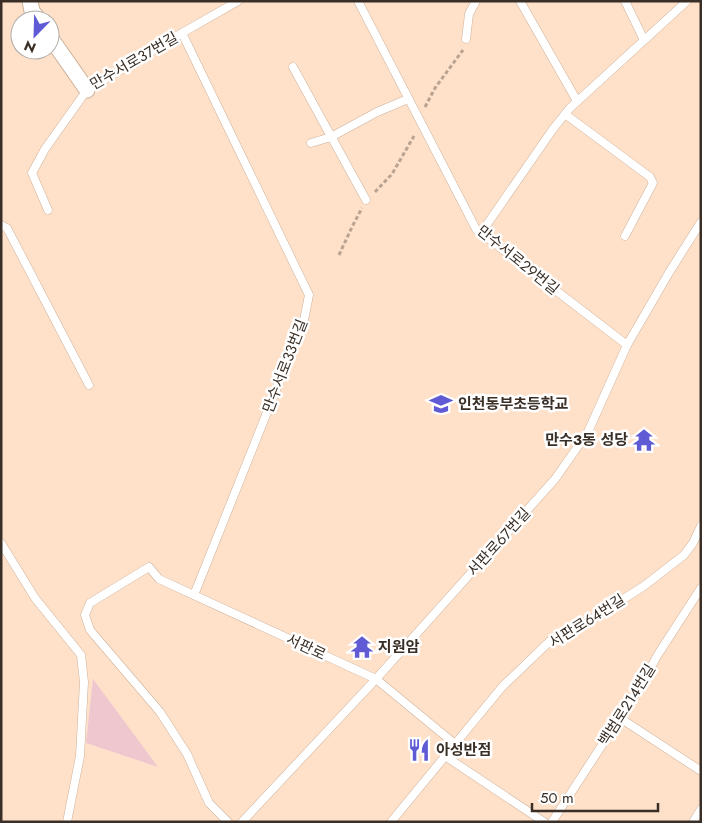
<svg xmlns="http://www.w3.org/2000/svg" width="702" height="823" font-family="Jost,'Noto Sans KR',sans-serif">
  <rect width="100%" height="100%" fill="#ffe1ca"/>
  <!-- green -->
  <polygon fill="#eec7cf" points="93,679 158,767 86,743"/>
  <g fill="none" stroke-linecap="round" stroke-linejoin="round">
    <defs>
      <g id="lane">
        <polyline points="358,1 476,229 627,345"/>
        <polyline points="520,1 577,101"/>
        <polyline points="625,1 644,40"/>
        <polyline points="182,33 309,295 304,320 194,595"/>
        <polyline points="466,39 469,14 476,1"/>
        <polyline points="293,67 366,200"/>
        <polyline points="565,114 650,177 653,183 625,236"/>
        <polyline points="311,143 331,137 377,112 408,99"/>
        <polyline points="48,210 32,173 45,149 87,90 182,33 238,1"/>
        <polyline points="1,225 7,228 89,385"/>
        <polyline points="481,233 553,129 570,108 687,1"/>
        <polyline points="1,543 35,598 81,655 84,682 80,756 67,822"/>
        <polyline points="620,718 701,771"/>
        <polyline points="445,756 544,822"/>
        <polyline points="228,822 209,803 187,754 160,712 90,630 85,615 90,603 149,567 159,579 376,679 455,744"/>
        <polyline points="242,822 376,679 555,479 588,432 627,345 670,271 701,222"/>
        <polyline points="391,822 502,687 550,641 595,617 644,586 684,555 693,543 701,526"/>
        <polyline points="552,822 645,679 657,656 701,588"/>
        <polyline points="693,822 701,809"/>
      </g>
      <g id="street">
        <polyline points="30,1 32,11 39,20"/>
        <polyline points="50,37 87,90"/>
      </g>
    </defs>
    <!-- lane casing -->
    <use href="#lane" stroke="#cdb19a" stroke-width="9"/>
    <!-- street casing -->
    <use href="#street" stroke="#cdb19a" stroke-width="17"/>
    <!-- path -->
    <g stroke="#baa391" stroke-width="3" stroke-dasharray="4 2.5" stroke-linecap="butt">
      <polyline points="425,107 435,88 463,50"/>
      <polyline points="375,192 392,174 414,136"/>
      <polyline points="339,255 352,227 362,208"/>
    </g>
    <!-- lane -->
    <use href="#lane" stroke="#fff" stroke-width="8"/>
    <!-- street -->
    <use href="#street" stroke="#fff" stroke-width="15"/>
  </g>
  <!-- icons -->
  <defs>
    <symbol id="school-bare" viewBox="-9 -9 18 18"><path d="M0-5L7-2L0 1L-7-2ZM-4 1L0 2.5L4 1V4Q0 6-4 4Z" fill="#605bd4" stroke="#fff" stroke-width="2.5" paint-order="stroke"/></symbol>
    <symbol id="temple-bare" viewBox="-9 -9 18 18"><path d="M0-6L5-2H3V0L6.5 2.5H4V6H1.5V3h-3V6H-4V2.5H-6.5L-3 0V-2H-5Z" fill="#605bd4" stroke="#fff" stroke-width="2.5" paint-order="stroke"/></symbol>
    <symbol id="restaurant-bare" viewBox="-9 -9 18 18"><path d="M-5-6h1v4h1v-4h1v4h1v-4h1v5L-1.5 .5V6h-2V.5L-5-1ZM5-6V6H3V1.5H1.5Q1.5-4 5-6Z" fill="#605bd4" stroke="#fff" stroke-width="2.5" paint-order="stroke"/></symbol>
  </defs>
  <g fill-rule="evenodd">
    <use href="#school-bare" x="425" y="388" width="32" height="32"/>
    <use href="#temple-bare" x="628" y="424" width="32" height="32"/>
    <use href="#temple-bare" x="346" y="631" width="32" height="32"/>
    <use href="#restaurant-bare" x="403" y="734" width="32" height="32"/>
  </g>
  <g text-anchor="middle" stroke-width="5" stroke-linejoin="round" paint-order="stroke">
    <!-- street labels -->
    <g font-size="15" fill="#3a2f26" stroke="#fff">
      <text transform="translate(134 61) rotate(-30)" y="5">만수서로37번길</text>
      <text transform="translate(518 260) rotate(39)" y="5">만수서로29번길</text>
      <text transform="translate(285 366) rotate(-69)" y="5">만수서로33번길</text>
      <text transform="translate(499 542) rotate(-48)" y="5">서판로67번길</text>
      <text transform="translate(587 621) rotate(-32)" y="5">서판로64번길</text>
      <text transform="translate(306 647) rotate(25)" y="5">서판로</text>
      <text transform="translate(627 705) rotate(-58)" y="5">백범로214번길</text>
    </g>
    <!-- poi labels -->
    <g font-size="15" font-weight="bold" fill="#3a2f26" stroke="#fff" text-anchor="start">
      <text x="458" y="409">인천동부초등학교</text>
      <text x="628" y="445" text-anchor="end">만수3동 성당</text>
      <text x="378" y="652">지원암</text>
      <text x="436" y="755">아성반점</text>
    </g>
  </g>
  <!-- border -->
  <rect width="702" height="823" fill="none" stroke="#3a2f26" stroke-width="5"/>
  <!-- north arrow -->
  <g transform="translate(35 35) rotate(203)"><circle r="24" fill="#ffffff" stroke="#b0aca8"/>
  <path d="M0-4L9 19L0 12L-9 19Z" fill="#605bd4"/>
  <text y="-8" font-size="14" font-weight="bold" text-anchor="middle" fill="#3a2f26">N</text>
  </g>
  <!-- scale -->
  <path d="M532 803v8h126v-8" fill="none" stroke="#3a2f26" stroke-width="2.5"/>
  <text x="540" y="803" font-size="15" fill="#3a2f26" stroke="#ffffff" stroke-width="4" paint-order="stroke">50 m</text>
</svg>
